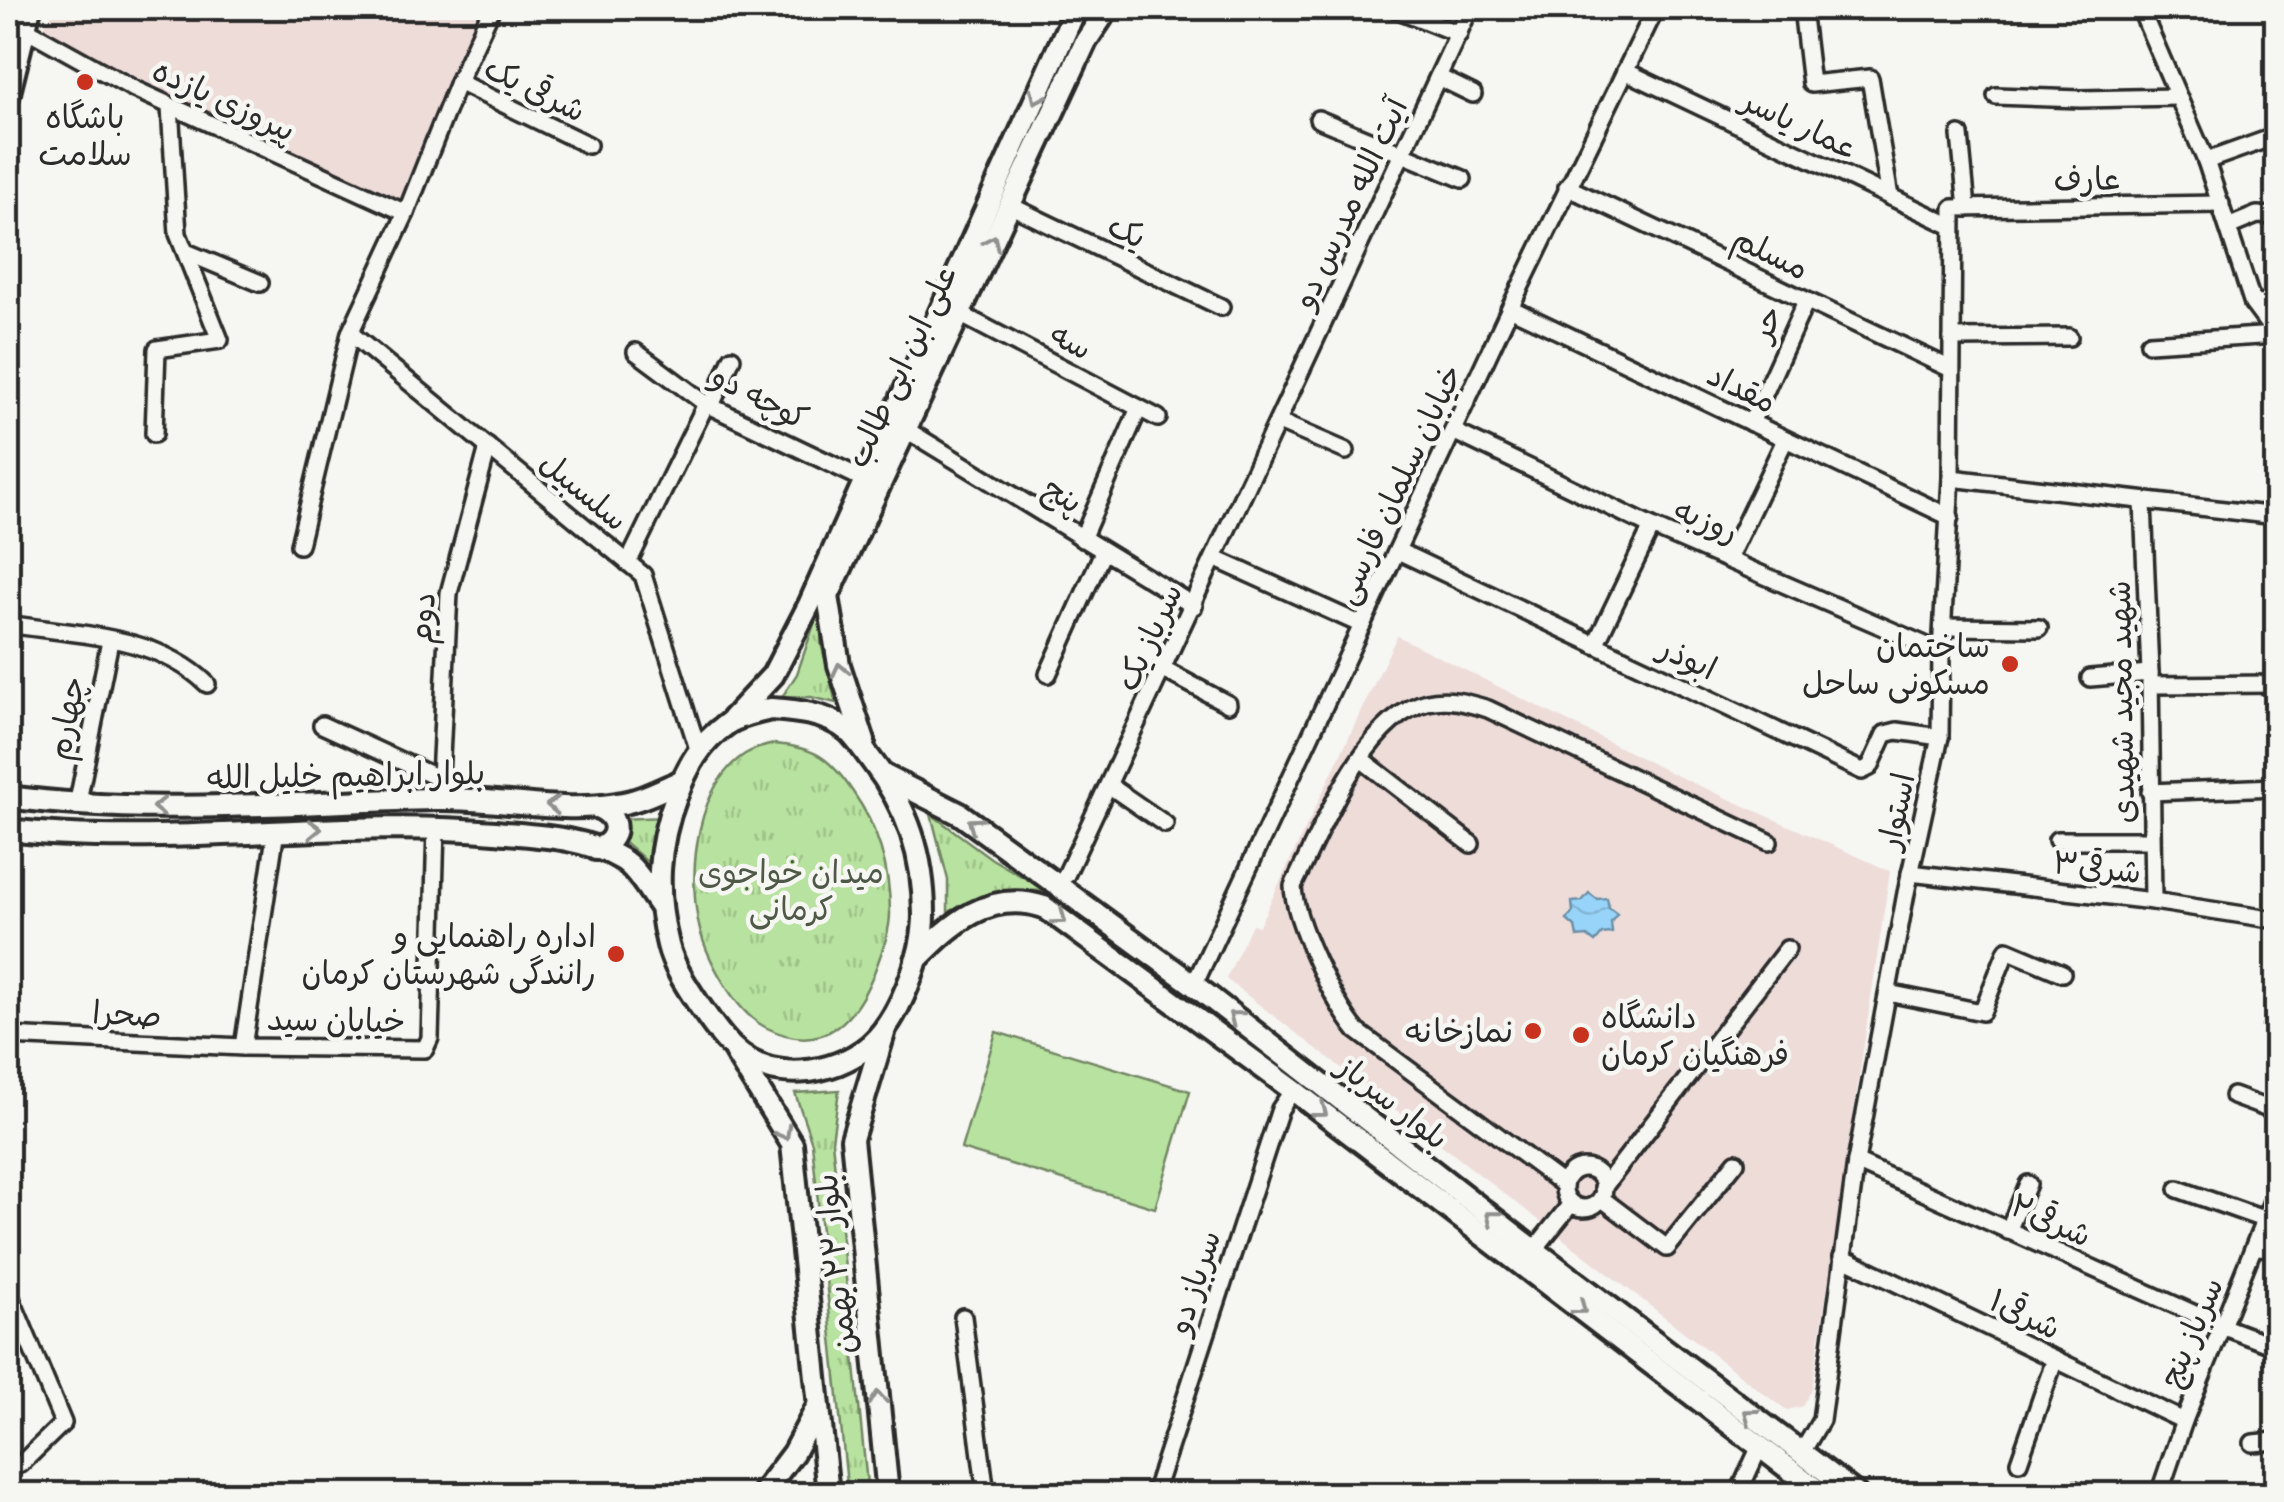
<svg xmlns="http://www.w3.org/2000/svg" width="2284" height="1502" font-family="'Gochi Hand','Playpen Sans Arabic',sans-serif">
  <defs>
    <pattern id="grass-tufts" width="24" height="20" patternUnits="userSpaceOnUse" patternTransform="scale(2.5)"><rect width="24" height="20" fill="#b8e29f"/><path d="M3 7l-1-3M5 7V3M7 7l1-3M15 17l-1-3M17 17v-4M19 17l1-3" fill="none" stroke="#9ec289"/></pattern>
    <pattern id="water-waves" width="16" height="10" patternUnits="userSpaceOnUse" patternTransform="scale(2.5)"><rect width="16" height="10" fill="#98d4f9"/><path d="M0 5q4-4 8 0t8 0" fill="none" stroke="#83b6d6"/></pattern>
  </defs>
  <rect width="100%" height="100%" fill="#f6f6f2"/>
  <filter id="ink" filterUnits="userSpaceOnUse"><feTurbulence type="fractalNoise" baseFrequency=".01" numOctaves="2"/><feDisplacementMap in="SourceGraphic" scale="20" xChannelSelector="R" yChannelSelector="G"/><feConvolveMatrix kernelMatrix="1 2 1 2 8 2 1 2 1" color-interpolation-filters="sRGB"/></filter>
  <g filter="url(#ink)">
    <!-- built -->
    <g fill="#eedcd9">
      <polygon points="57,8 479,8 398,207 40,31"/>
      <polygon points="1397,636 1671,773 1890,871 1812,1389 1803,1406 1787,1410 1767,1396 1226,979 1252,924 1259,926"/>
    </g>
    <!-- grass -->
    <g fill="url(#grass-tufts)" stroke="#728665" stroke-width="2.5">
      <polygon points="822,601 821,643 836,703 811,697 782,697 797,674"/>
      <path d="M774,744C815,747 830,758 853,792C879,829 890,868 890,913C890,930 883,949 877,965C858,1017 826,1058 765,1027C734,1011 704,954 698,921C688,869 697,785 745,754C753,749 765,746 774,744Z"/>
      <polygon points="931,814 992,859 1047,891 1004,890 948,912 948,880"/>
      <polygon points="663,817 652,866 628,845 617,840 621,819"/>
      <polygon points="839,1090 832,1141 868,1494 848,1494 812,1143 795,1093"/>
    </g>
    <!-- garden -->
    <polygon fill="#b8e29f" stroke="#728665" stroke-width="2.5" points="996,1032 1190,1091 1155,1208 961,1149"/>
    <!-- water -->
    <polygon fill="url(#water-waves)" stroke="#6c90a7" stroke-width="2.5" points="1589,893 1597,899 1607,898 1609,908 1617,914 1611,922 1612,933 1602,934 1595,942 1587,936 1577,937 1575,927 1567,920 1573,912 1572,902 1582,901"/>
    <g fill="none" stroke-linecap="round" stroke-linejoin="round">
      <defs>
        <g id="minor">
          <polyline points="1802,8 1811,84 1870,78 1890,197"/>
          <polyline points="2140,8 2206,161 2253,304 2276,335"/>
          <polyline points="1396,9 1459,34"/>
          <polyline points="24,28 134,89 406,213"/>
          <polyline points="1625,71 1952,226"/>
          <polyline points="1438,77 1473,94"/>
          <polyline points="458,82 588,145"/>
          <polyline points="1996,96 2081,99 2177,97"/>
          <polyline points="1318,119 1463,179"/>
          <polyline points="1960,135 1967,208"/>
          <polyline points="2206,161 2276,136"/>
          <polyline points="1567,187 1951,369"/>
          <polyline points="1009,205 1221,307"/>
          <polyline points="2228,227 2257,215 2276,216"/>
          <polyline points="186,252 260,283"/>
          <polyline points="2253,304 2276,303"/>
          <polyline points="1510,308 1950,517"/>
          <polyline points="958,313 1158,418"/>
          <polyline points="350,333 643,575 698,749"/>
          <polyline points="1952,338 2069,337"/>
          <polyline points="2149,343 2276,335"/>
          <polyline points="636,352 706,404 865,480"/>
          <polyline points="711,406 732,358"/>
          <polyline points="1279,422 1346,451"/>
          <polyline points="1751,423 1806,301"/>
          <polyline points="905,429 1194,606"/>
          <polyline points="1453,431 1652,527 1941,652"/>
          <polyline points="154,434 157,349 220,340 178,234 170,107"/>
          <polyline points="1951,478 2276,516"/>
          <polyline points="2143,502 2150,673 2153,901"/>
          <polyline points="1082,539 1139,408"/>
          <polyline points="299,545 350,333 406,213 458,82 492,8"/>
          <polyline points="1398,551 1862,771 1870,767 1885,734 1897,731 1940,737"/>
          <polyline points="1216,559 1362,625"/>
          <polyline points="1728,559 1785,440"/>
          <polyline points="628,563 706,404"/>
          <path d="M8,624C75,635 156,634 207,684"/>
          <polyline points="1943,627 2039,628"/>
          <polyline points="1595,645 1652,527"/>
          <polyline points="1164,670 1228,704"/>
          <polyline points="1048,674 1103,552"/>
          <polyline points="2090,678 2150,673"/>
          <polyline points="2150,685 2276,684"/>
          <polyline points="322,725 440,779"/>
          <polyline points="1361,759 1471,844"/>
          <polyline points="1110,786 1165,824"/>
          <polyline points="2150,792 2276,787"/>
          <polyline points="439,799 449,593 488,447"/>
          <polyline points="77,806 110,641"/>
          <polyline points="2057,840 2151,840"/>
          <polyline points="1910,873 2153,901 2276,920"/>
          <polyline points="1066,875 1470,8"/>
          <polyline points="1194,985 1510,308 1656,8"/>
          <polyline points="1888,993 1982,1012 2007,950 2062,973"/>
          <polyline points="2272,1027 2276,1028"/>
          <polyline points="8,1036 243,1047 425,1049 430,1038 436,827"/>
          <polyline points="243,1047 276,830"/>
          <polyline points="2233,1096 2276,1112"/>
          <polyline points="1856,1162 2224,1327 2266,1343 2276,1342"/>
          <circle cx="1584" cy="1188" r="20"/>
          <path d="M1564,1185L1357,1031C1334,1003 1294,921 1293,886C1321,832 1363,718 1427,702C1449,697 1468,703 1488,709L1769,842"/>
          <polyline points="1603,1188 1787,949"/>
          <polyline points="2178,1189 2266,1220"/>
          <polyline points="1601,1198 1667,1248 1736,1162"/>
          <polyline points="2008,1231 2028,1184"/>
          <polyline points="2256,1247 2276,1248"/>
          <polyline points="1534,1250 1571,1204"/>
          <polyline points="1842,1257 2184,1421"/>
          <polyline points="8,1291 63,1423 21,1464 8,1466"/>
          <polyline points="963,1317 986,1494"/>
          <polyline points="2253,1443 2276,1441"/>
          <polyline points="1801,1454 1821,1420 1856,1162 1906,893 1940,737 1941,652 1951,478 1953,208 2221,204"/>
          <polyline points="2019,1462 2055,1359"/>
          <polyline points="2075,1490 2082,1494"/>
          <polyline points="1154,1494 1280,1109 1293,1090"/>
          <polyline points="1738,1494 1760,1446"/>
          <polyline points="2159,1494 2184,1421 2276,1191"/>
        </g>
        <g id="major">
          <polyline points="8,15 10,8"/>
          <polyline points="8,97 30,8"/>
          <path d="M770,709C797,711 826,713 848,731C857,739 865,752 872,761C908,808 924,856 924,915C924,954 899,1020 870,1045C833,1076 769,1084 732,1047C719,1035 709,1019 699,1005C687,987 673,966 668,945C655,893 657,846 676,797C687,767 700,743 727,724C738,716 756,713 770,709Z"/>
          <polyline points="732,719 773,675 809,605 1076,8"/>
          <polyline points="864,741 839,665 828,596 1086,41 1108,8"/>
          <polyline points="883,775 960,814 1194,985 1534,1250 1856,1494"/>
          <path d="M8,797C150,816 291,802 434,799C494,797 557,814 617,804C640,801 660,790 681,781"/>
          <path d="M8,830C169,849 333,818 495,832C537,836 585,837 621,859C636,867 649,892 660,906"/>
          <path d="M596,849C621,841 621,815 596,807"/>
          <path d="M916,960C952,924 989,889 1044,907L1293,1090L1822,1494"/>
          <polyline points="884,1033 852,1139 888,1494"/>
          <polyline points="735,1052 792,1144 828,1494"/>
          <polyline points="762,1494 793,1453 818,1406"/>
        </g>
      </defs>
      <!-- minor casing -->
      <use href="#minor" stroke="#2b2b2b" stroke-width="22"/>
      <!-- major casing -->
      <use href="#major" stroke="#2b2b2b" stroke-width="28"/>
      <!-- minor -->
      <use href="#minor" stroke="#f6f6f2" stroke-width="15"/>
      <!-- major -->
      <use href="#major" stroke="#f6f6f2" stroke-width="20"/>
    </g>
    <!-- one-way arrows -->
    <defs><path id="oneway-chevron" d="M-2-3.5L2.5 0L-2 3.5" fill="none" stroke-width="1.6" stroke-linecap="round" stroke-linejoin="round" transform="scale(2.5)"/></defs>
    <g stroke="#90908e">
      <use href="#oneway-chevron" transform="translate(1037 97) rotate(114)"/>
      <use href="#oneway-chevron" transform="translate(992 242) rotate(-65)"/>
      <use href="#oneway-chevron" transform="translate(840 670) rotate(-103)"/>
      <use href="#oneway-chevron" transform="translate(553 805) rotate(-177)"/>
      <use href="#oneway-chevron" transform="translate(159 807) rotate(-179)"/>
      <use href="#oneway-chevron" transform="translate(974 824) rotate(-144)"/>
      <use href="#oneway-chevron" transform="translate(315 829) rotate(-1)"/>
      <use href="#oneway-chevron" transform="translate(1060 918) rotate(36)"/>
      <use href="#oneway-chevron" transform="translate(1235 1017) rotate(-142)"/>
      <use href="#oneway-chevron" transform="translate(1321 1111) rotate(37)"/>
      <use href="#oneway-chevron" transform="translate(784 1133) rotate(61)"/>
      <use href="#oneway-chevron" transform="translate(1492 1217) rotate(-142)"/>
      <use href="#oneway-chevron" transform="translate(1580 1308) rotate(37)"/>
      <use href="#oneway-chevron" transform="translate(878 1398) rotate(-96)"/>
      <use href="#oneway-chevron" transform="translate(1750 1415) rotate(-143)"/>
    </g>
  </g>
  <!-- markers -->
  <g fill="#c8321e" stroke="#f6f6f2" stroke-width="4">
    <circle cx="85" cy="82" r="10"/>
    <circle cx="2010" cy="664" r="10"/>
    <circle cx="616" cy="954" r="10"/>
    <circle cx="1533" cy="1031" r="10"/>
    <circle cx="1581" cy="1035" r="10"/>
  </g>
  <g text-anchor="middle" stroke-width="9" stroke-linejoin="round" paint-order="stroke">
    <!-- street labels -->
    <g font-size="32" fill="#2b2b2b" stroke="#f6f6f2">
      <text transform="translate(535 89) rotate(26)" y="11">شرقی یک</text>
      <text transform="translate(224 100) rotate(25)" y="11">پیروزی یازده</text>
      <text transform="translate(1800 124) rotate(25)" y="11">عمار یاسر</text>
      <text transform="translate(2087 179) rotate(-1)" y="11">عارف</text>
      <text transform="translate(1350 203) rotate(-65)" y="11">آیت الله مدرس دو</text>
      <text transform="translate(1127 231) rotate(26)" y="11">یک</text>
      <text transform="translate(1771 253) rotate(26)" y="11">مسلم</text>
      <text transform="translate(1766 323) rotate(-66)" y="11">حر</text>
      <text transform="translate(1071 341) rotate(28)" y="11">سه</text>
      <text transform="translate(901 366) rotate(-65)" y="11">علی ابن ابی طالب</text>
      <text transform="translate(1742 388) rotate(26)" y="11">مقداد</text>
      <text transform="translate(760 397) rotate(27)" y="11">کوچه دو</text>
      <text transform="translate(1398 484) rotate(-65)" y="11">خیابان سلمان فارسی</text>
      <text transform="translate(584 491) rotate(40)" y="11">سلسبیل</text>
      <text transform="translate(1063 495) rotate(32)" y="11">پنج</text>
      <text transform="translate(1706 520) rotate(23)" y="11">روزبه</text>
      <text transform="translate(422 618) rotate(-85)" y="11">دوم</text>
      <text transform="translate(1149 637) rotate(-65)" y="11">سرباز یک</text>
      <text transform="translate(1688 658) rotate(25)" y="11">ابوذر</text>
      <text transform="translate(2121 702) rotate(-91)" y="11">شهید مجید شهیدی</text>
      <text transform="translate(66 718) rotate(-79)" y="11">چهارم</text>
      <text transform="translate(346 775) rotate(-1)" y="11">بلوار ابراهیم خلیل الله</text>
      <text transform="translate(1896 811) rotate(-78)" y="11">استوار</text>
      <text transform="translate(2097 867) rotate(7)" y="11">شرقی۳</text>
      <text transform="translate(127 1014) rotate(3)" y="11">صحرا</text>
      <text transform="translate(336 1020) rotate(1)" y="11">خیابان سید</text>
      <text transform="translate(1393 1102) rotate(38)" y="11">بلوار سرباز</text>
      <text transform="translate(2051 1220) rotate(24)" y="11">شرقی۲</text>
      <text transform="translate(835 1264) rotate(-96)" y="11">بلوار ۲۲ بهمن</text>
      <text transform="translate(1194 1282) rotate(-72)" y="11">سرباز دو</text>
      <text transform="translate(2025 1314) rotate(26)" y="11">شرقی۱</text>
      <text transform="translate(2191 1332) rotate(-67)" y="11">سرباز پنج</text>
    </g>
    <!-- poi labels -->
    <g font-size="32" fill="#2b2b2b" stroke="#f6f6f2" text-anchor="end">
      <text x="85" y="128" text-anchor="middle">باشگاه<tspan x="85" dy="37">سلامت</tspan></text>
      <text x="1990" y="657">ساختمان<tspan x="1990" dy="37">مسکونی ساحل</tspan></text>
      <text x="596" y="947">اداره راهنمایی و<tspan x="596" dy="37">رانندگی شهرستان کرمان</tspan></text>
      <text x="1601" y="1028" text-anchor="start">دانشگاه<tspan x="1601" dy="37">فرهنگیان کرمان</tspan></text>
      <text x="1513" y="1042">نمازخانه</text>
    </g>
    <!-- park labels -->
    <g font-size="32" fill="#4e5948" stroke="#f6f6f2">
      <text x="791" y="883">میدان خواجوی<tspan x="791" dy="37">کرمانی</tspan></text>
    </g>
  </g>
  <!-- margin -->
  <rect width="2284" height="1502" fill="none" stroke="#f6f6f2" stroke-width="40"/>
  <rect x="20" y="20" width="2244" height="1462" fill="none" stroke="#2b2b2b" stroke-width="4" filter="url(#ink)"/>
</svg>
